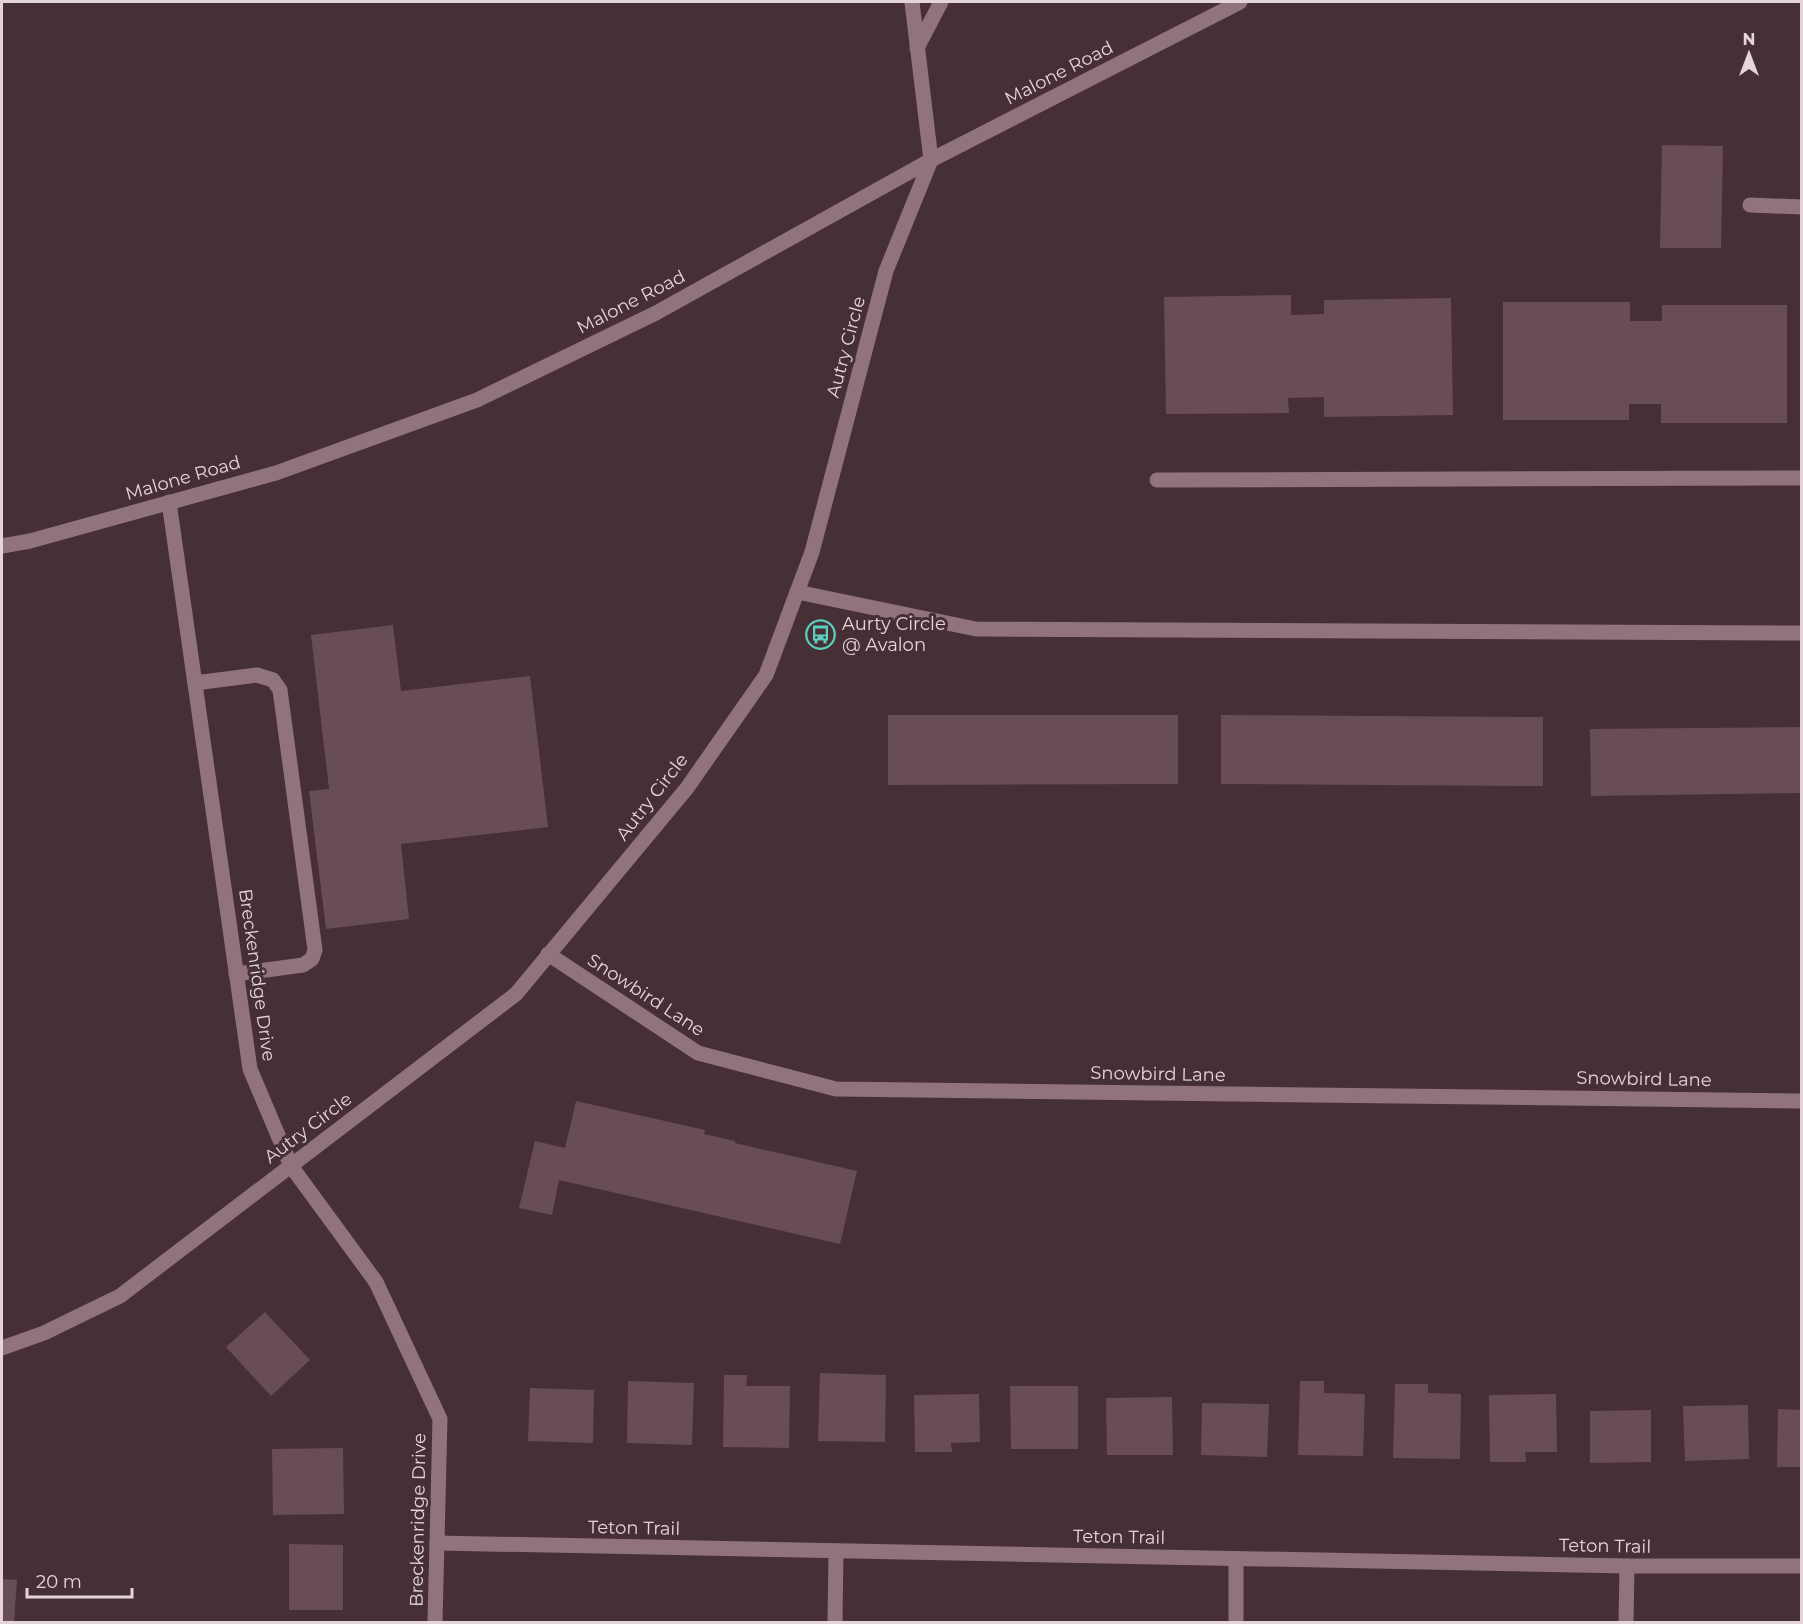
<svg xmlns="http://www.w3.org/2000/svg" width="1803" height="1624" font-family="Montserrat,sans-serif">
  <rect width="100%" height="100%" fill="#472f36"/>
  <!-- building -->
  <g fill="#684d54">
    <polygon points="1662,145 1723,146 1721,248 1660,248"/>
    <polygon points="1291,295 1291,315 1324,314 1324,300 1451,298 1453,415 1324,417 1324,397 1288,398 1289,413 1166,414 1164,297"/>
    <polygon points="1503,302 1630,302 1630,321 1662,321 1662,305 1787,305 1787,423 1661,423 1661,404 1629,404 1629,420 1503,420"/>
    <polygon points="393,625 401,691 530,676 548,827 401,844 409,919 326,929 309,791 329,789 311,635"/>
    <polygon points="888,715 1178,715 1178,784 888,785"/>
    <polygon points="1221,715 1543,717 1543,786 1221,784"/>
    <polygon points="1802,727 1802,793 1591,796 1590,729"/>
    <polygon points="576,1101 705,1130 704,1134 735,1141 735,1143 857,1171 840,1244 559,1180 552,1215 519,1208 535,1141 565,1148"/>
    <polygon points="265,1312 310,1360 271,1396 226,1347"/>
    <polygon points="820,1373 886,1375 885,1442 818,1441"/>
    <polygon points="724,1375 747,1375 746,1386 790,1386 789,1448 723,1447"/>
    <polygon points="628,1381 694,1383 692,1445 627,1443"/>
    <polygon points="1300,1381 1324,1381 1324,1393 1365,1394 1363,1456 1298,1455"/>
    <polygon points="1395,1384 1428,1384 1428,1393 1461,1394 1460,1459 1393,1458"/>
    <polygon points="1010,1386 1078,1386 1078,1449 1011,1449"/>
    <polygon points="530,1388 594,1390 593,1443 528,1441"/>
    <polygon points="979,1394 980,1442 951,1443 952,1452 915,1452 914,1395"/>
    <polygon points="1556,1394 1557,1452 1525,1452 1526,1462 1490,1462 1489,1395"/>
    <polygon points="1172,1397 1173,1455 1107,1455 1106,1398"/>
    <polygon points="1202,1403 1269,1404 1267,1457 1201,1455"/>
    <polygon points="1748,1405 1749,1459 1685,1461 1683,1406"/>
    <polygon points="1778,1409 1802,1410 1802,1467 1777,1467"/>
    <polygon points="1651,1410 1651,1462 1590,1463 1590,1411"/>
    <polygon points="343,1448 344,1514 273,1515 272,1449"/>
    <polygon points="289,1544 343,1545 343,1610 289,1610"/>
    <polygon points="2,1579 17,1580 14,1622 2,1622"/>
  </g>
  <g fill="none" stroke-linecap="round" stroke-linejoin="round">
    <!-- service -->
    <g stroke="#90737b" stroke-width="15">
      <polyline points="917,48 941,2"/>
      <polyline points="1750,205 1802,207"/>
      <polyline points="195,683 257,675 273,680 280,690 315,950 312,959 303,965 236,974"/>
    </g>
    <!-- minor -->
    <g stroke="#90737b" stroke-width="15">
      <polyline points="1157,480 1802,478"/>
      <polyline points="169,502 250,1069 291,1166 376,1282 440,1419 435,1622"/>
      <polyline points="797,592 976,629 1802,633"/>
      <polyline points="548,954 698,1053 836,1089 1802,1101"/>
      <polyline points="2,1348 44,1333 120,1296 516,994 687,788 766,675 812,552 886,271 931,160 912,2"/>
      <polyline points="437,1543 1627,1566 1802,1566"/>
      <polyline points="835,1622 836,1551"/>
      <polyline points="1236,1622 1236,1559"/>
      <polyline points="1626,1622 1627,1566"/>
    </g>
    <!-- tertiary -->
    <polyline stroke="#90737b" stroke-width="15" points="2,546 30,541 276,473 477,400 656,313 931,160 1240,2"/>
  </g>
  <!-- icons -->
  <defs>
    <symbol id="bus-ring" viewBox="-11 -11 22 22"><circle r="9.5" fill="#472f36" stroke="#5ccebb" stroke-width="1.5"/><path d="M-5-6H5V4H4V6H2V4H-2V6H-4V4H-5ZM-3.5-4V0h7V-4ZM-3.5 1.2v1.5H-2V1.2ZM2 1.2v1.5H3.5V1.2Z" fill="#5ccebb"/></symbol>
  </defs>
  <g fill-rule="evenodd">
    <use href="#bus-ring" x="804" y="618" width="33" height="33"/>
  </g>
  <g text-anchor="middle" stroke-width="6" stroke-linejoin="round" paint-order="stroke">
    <!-- street labels -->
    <g font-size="18" fill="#e5d5d9" stroke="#472f36">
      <text transform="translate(1059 73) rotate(-27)" y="6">Malone Road</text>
      <text transform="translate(631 302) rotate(-27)" y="6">Malone Road</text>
      <text transform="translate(846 347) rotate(-75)" y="6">Autry Circle</text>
      <text transform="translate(183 478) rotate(-16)" y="6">Malone Road</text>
      <text transform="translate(652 797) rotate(-52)" y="6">Autry Circle</text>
      <text transform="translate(257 975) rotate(82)" y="6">Breckenridge Drive</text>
      <text transform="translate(646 995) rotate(33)" y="6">Snowbird Lane</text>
      <text transform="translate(1158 1074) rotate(1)" y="6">Snowbird Lane</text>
      <text transform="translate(1644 1079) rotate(1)" y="6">Snowbird Lane</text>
      <text transform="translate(308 1128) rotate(-37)" y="6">Autry Circle</text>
      <text transform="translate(418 1520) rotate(-89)" y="6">Breckenridge Drive</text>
      <text transform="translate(634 1528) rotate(1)" y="6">Teton Trail</text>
      <text transform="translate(1119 1537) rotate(1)" y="6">Teton Trail</text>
      <text transform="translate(1605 1546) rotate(1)" y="6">Teton Trail</text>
    </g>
    <!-- poi labels -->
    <g font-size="18" fill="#e5d5d9" stroke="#472f36" text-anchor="start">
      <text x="842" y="630">Aurty Circle<tspan x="842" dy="21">@ Avalon</tspan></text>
    </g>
  </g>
  <!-- border -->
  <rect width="1803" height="1624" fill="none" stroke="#e5d5d9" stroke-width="6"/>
  <!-- north arrow -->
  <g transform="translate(1749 54)" stroke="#472f36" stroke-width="4.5" paint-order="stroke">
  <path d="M0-4.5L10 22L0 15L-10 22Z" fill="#e5d5d9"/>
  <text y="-9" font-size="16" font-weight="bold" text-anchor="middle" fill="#e5d5d9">N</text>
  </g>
  <!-- scale -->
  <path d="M27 1588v9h105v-9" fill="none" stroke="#e5d5d9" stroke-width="3"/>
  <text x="36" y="1588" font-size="18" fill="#e5d5d9" stroke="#472f36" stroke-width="4.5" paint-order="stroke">20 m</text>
</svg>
